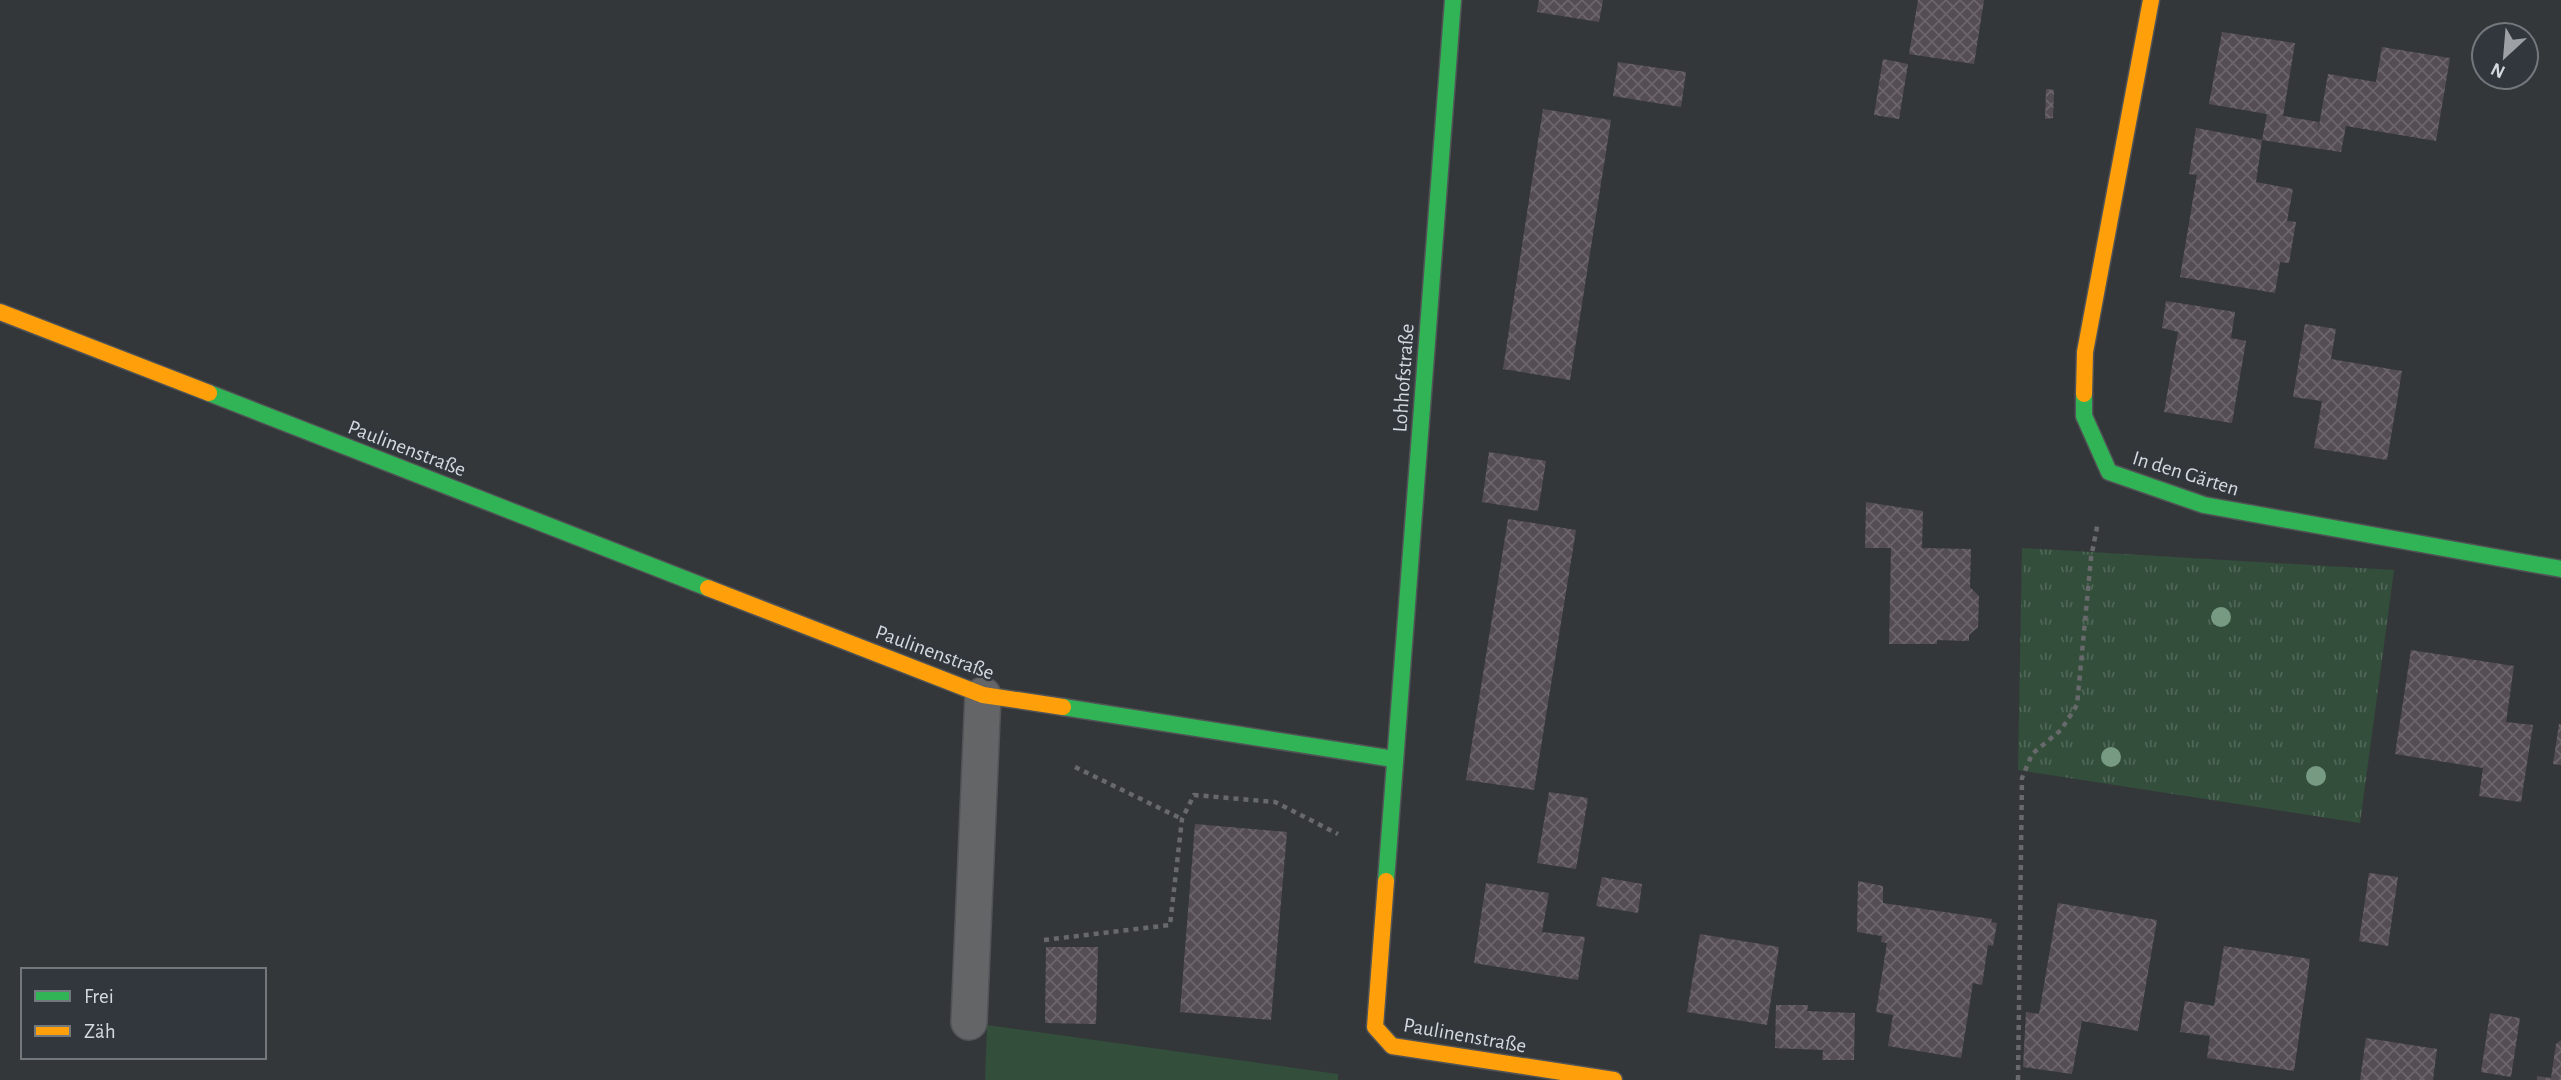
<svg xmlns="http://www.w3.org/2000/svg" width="2561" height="1080" font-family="'Alegreya Sans',sans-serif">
  <defs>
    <pattern id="park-tufts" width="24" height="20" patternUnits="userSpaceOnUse" patternTransform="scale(1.75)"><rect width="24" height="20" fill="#334e3b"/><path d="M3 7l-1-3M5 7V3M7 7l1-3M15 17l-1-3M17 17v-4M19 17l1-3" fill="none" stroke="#506757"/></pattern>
    <pattern id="building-cross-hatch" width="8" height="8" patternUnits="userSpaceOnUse" patternTransform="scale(1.75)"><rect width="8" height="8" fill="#544d53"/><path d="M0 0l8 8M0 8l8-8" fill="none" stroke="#6c666b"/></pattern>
  </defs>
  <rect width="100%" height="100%" fill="#34373a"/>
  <!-- grass -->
  <polygon fill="#334e3b" points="987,1025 1338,1074 1338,1080 985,1080"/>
  <!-- park -->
  <polygon fill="url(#park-tufts)" points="2022,548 2394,570 2360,823 2018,770"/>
  <!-- building -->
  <g fill="url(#building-cross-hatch)">
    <polygon points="1539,0 1603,0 1599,22 1537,12"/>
    <polygon points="1918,0 1984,0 1974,64 1909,54"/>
    <polygon points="2222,32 2295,43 2283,116 2319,122 2317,137 2328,74 2376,82 2382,47 2450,58 2436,141 2346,126 2341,152 2262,140 2267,114 2209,104"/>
    <polygon points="1883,59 1908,64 1899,119 1874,115"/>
    <polygon points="1618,62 1686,72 1681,107 1613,96"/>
    <polygon points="2046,89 2054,90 2053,118 2045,119"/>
    <polygon points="1543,109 1611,120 1570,380 1503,369"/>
    <polygon points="2196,128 2262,140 2256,182 2293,189 2287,221 2296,222 2289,263 2280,262 2275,293 2180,277 2197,175 2189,174"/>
    <polygon points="2166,301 2235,312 2231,338 2246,341 2232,423 2164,412 2178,332 2162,328"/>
    <polygon points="2305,324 2336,329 2331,359 2402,371 2387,460 2314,448 2322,401 2293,397"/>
    <polygon points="1489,452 1546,461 1538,511 1482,502"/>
    <polygon points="1866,502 1923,511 1922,548 1971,549 1970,587 1979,596 1978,627 1969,635 1969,641 1937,640 1937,644 1889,644 1891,548 1865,548"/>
    <polygon points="1508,519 1576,530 1534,790 1466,780"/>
    <polygon points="2411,650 2514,666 2506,722 2533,725 2521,802 2479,796 2483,768 2395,754"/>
    <polygon points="2559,724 2561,724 2561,765 2553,764"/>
    <polygon points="1549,792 1588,798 1576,869 1537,863"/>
    <polygon points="1195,824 1287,832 1271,1020 1180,1012"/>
    <polygon points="2369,873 2398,877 2388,946 2359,941"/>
    <polygon points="1602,877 1642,884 1638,913 1596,906"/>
    <polygon points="1858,881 1883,886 1883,903 1992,919 1991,922 1997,923 1993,946 1988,945 1982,985 1973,983 1961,1058 1888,1046 1893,1015 1876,1012 1887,943 1881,942 1882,936 1857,932"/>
    <polygon points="1486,883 1549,893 1542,932 1585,937 1578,980 1474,963"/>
    <polygon points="2058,903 2157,920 2138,1031 2082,1021 2072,1074 2023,1067 2026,1012 2039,1014"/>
    <polygon points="1700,934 1779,947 1767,1025 1687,1012"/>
    <polygon points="2224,946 2310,959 2294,1071 2207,1058 2210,1036 2180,1032 2185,1001 2214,1006"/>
    <polygon points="1046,947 1098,947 1096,1024 1045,1023"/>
    <polygon points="1776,1005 1808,1005 1807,1011 1855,1013 1854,1060 1822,1060 1823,1050 1775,1048"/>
    <polygon points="2490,1013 2520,1018 2511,1077 2481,1072"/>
    <polygon points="2366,1038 2437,1049 2433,1080 2360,1080"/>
    <polygon points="2561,1040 2561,1080 2537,1080 2537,1076 2551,1078 2556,1044"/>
  </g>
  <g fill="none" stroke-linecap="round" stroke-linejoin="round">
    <defs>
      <polyline id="lane" points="969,1022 983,695"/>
      <g id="fast">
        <polyline points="209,393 708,588"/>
        <polyline points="2084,394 2084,416 2109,472 2204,505 2561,569"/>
        <polyline points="1063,707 1394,759"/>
        <polyline points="1386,881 1453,0"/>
      </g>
      <g id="slow">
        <polyline points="0,312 209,393"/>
        <polyline points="2084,394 2085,352 2151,0"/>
        <polyline points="708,588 983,695 1063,707"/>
        <polyline points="1386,881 1375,1027 1392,1046 1614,1080"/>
      </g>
    </defs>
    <!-- lane casing -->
    <use href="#lane" stroke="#515356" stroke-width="38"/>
    <!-- fast casing -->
    <use href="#fast" stroke="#515356" stroke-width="19"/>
    <!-- slow casing -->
    <use href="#slow" stroke="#515356" stroke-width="19"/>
    <!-- path -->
    <g stroke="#67696b" stroke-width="4.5" stroke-dasharray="5 5" stroke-linecap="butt">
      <polyline points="1075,767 1182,819"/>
      <polyline points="1044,940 1170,925 1182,819 1194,795 1275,802 1338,834"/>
      <polyline points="2018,1080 2022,778 2032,754 2061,730 2077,705 2091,558 2098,522"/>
    </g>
    <!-- lane -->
    <use href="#lane" stroke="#636567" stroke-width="35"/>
    <!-- fast -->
    <use href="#fast" stroke="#30b455" stroke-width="16"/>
    <!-- slow -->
    <use href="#slow" stroke="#ff9f0a" stroke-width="16"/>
  </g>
  <!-- trees -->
  <g fill="#769b82">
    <circle cx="2221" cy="617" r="10"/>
    <circle cx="2111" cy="757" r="10"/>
    <circle cx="2316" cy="776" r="10"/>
  </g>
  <g text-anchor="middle" stroke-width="5" stroke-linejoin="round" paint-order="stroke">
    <!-- street labels -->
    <g font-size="21" fill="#d5d9dd" stroke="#31373d">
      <text transform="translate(1403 378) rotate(-86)" y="7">Lohhofstraße</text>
      <text transform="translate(407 448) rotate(21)" y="7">Paulinenstraße</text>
      <text transform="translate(2186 473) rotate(17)" y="7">In den Gärten</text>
      <text transform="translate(935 652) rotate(20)" y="7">Paulinenstraße</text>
      <text transform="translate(1465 1035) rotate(10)" y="7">Paulinenstraße</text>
    </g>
  </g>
  <!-- legend -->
  <rect x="21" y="968" width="245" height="91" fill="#31373d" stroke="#73787d" stroke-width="2"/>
  <rect x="35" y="991" width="35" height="10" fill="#30b455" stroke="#73787d" stroke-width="2"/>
  <text x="84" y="1003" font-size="21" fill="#d5d9dd">Frei</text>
  <rect x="35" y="1026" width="35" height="10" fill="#ff9f0a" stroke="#73787d" stroke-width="2"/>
  <text x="84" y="1038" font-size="21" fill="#d5d9dd">Zäh</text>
  <!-- north arrow -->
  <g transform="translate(2505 56) rotate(206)"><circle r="33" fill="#31373d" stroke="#73787d" stroke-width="2"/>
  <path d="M0-5L12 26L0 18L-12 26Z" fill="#9da0a4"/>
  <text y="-10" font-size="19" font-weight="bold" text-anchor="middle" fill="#d5d9dd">N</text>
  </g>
</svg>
